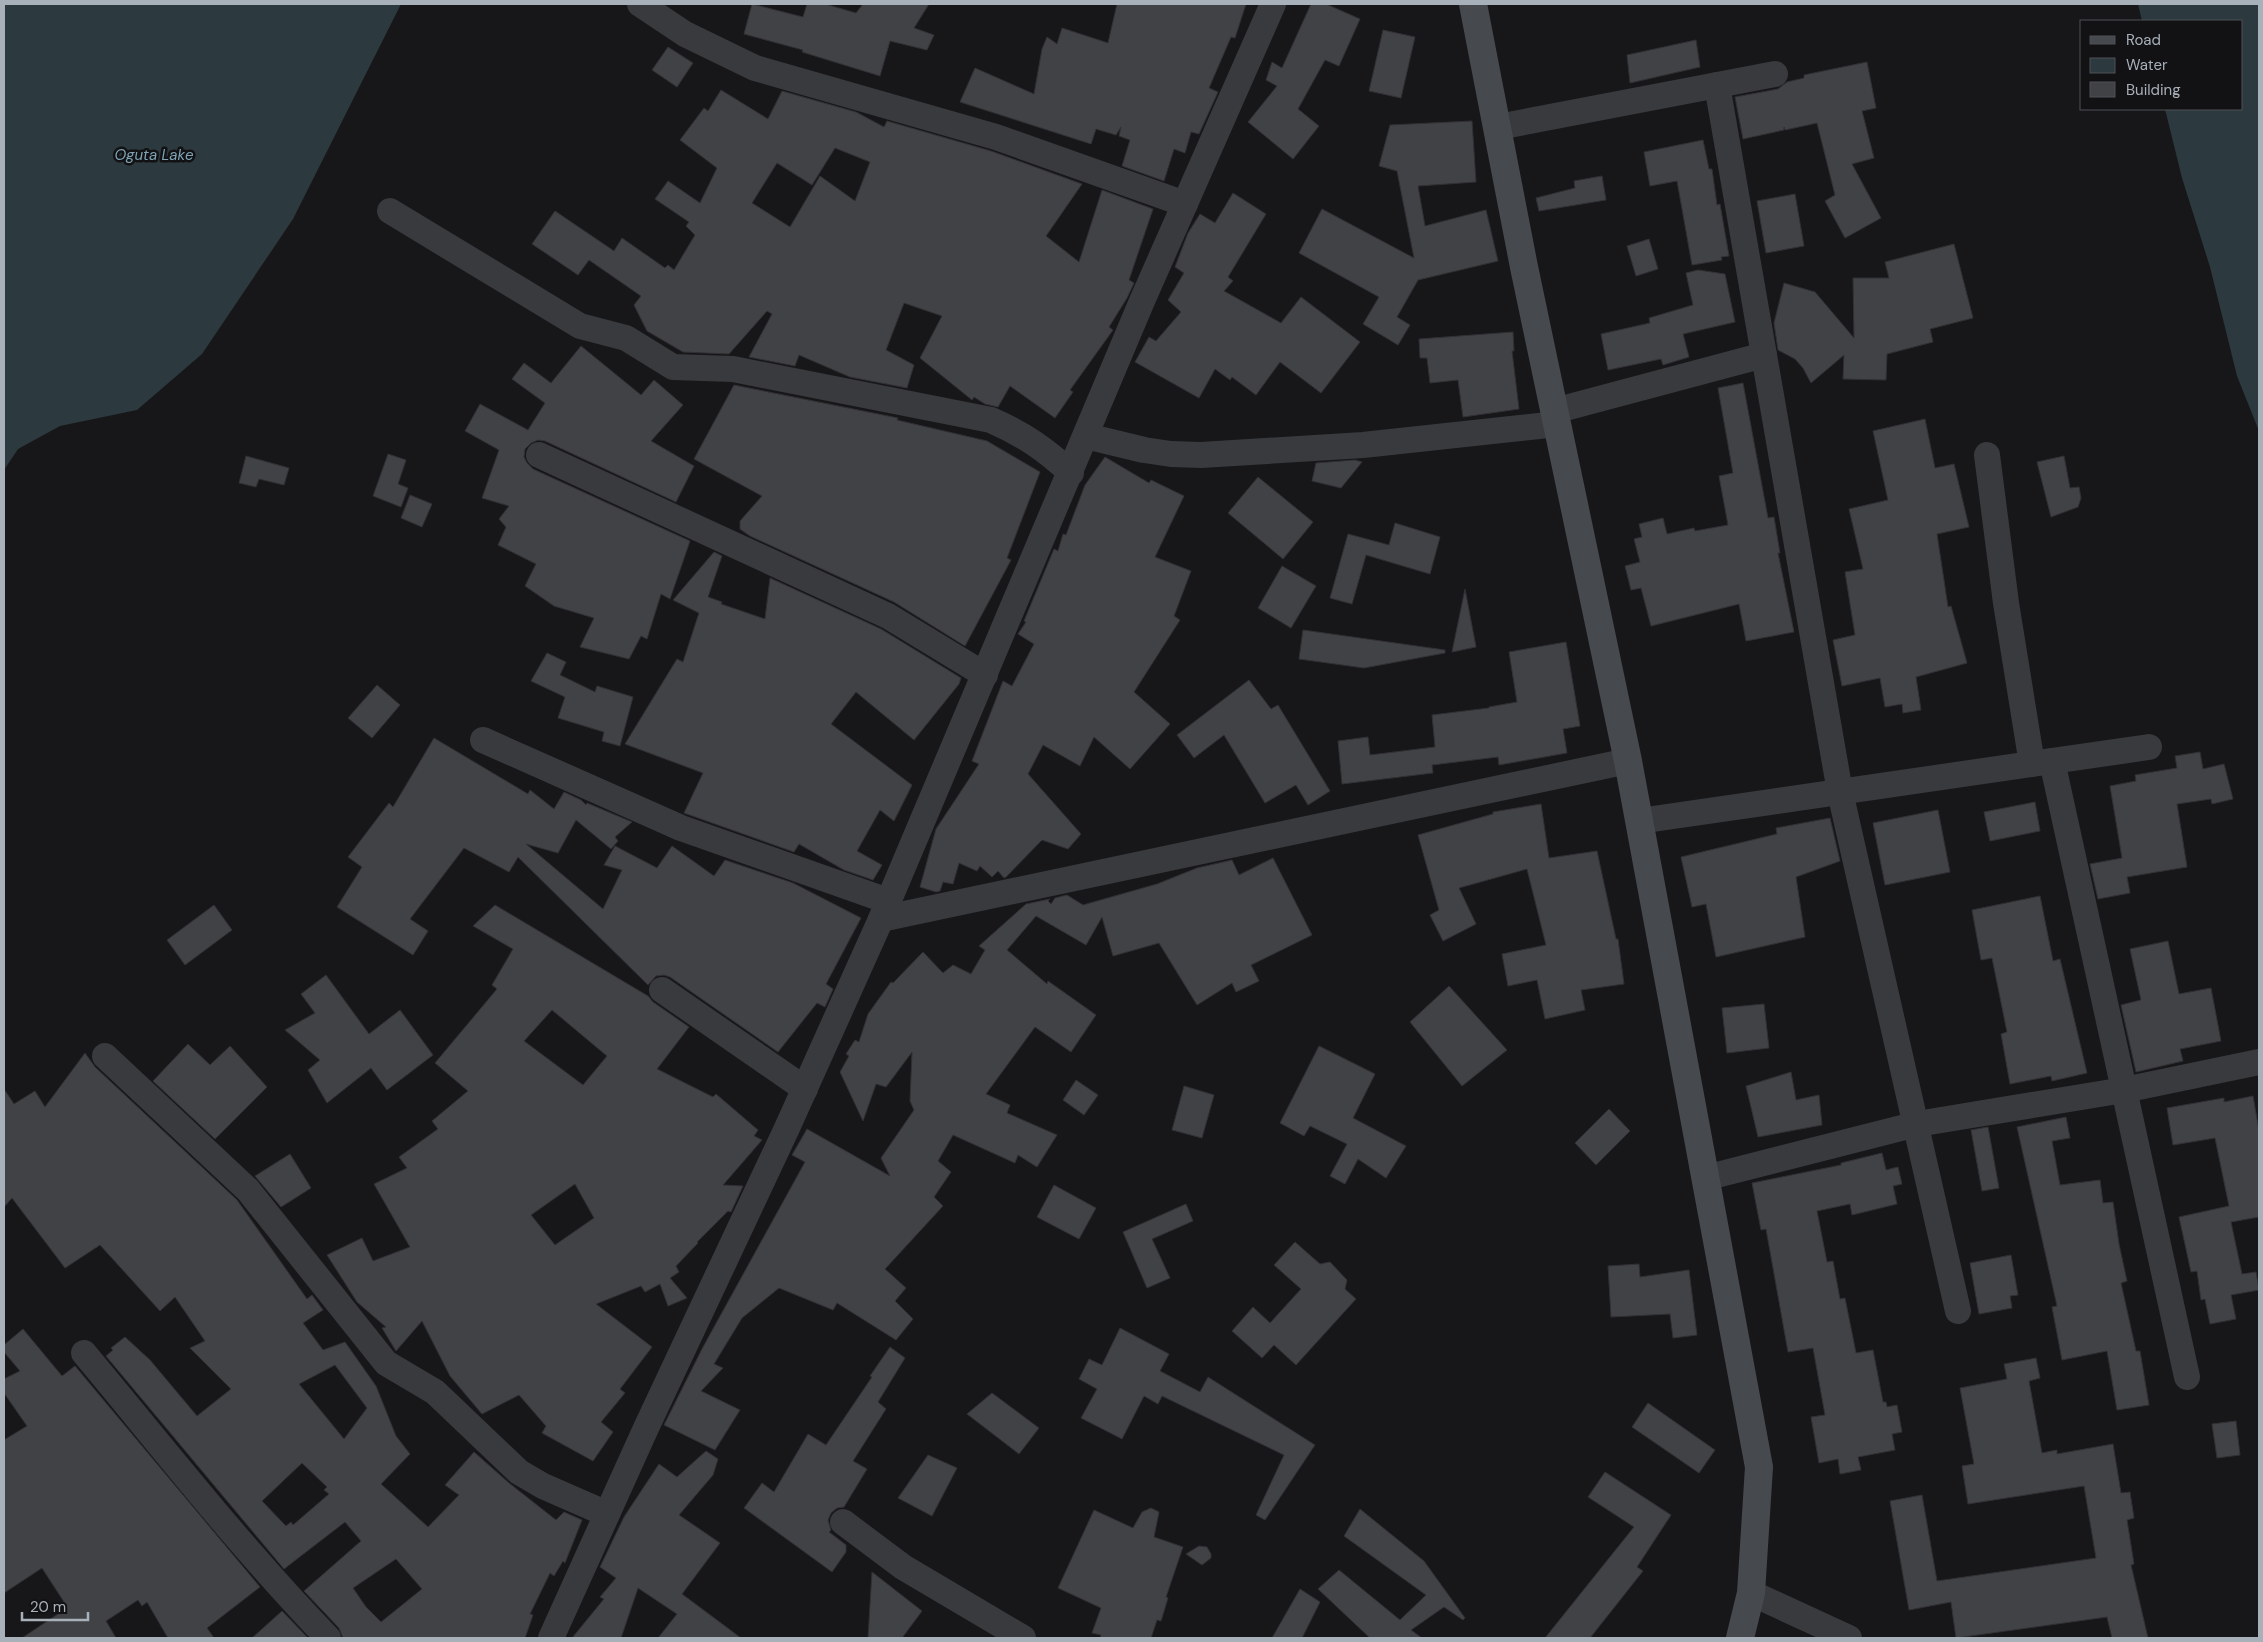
<svg xmlns="http://www.w3.org/2000/svg" width="2263" height="1642" font-family="'DM Sans',sans-serif">
  <rect width="100%" height="100%" fill="#171719"/>
  <!-- water -->
  <g fill="#2c393e">
    <polygon points="4,4 401,4 293,219 202,354 137,410 60,426 18,449 4,470"/>
    <polygon points="2138,4 2259,4 2259,431 2237,376 2210,267 2182,178 2165,109 2242,109 2242,21 2142,21"/>
  </g>
  <!-- building -->
  <g fill="#414246" stroke="#313135" fill-rule="evenodd">
    <polygon points="752,4 803,17 807,4 825,4 856,13 863,4 929,4 914,28 934,35 927,50 890,41 880,76 802,52 803,50 744,34"/>
    <polygon points="1117,4 1246,4 1235,38 1231,37 1209,88 1218,92 1199,134 1191,132 1185,153 1174,149 1164,181 1122,166 1130,140 1119,136 1121,127 1116,135 1096,129 1091,144 960,102 975,68 1034,94 1042,49 1047,37 1057,44 1062,28 1108,43"/>
    <polygon points="1311,4 1326,4 1360,19 1339,66 1325,60 1298,109 1319,126 1293,159 1248,122 1277,86 1266,80 1272,62 1282,68"/>
    <polygon points="1383,30 1415,37 1401,98 1369,91"/>
    <polygon points="1696,40 1700,67 1630,83 1627,55"/>
    <polygon points="668,47 693,63 677,87 652,70"/>
    <polygon points="1867,62 1876,108 1862,111 1874,158 1852,164 1881,218 1845,238 1825,201 1835,195 1817,123 1785,130 1784,127 1784,130 1743,139 1735,97 1778,89 1787,82 1804,78 1804,75"/>
    <path d="M721,90L768,119L782,91L856,112L884,127L887,121L991,151L1082,184L1046,236L1079,262L1102,190L1153,209L1129,280L1134,283L1127,298L1109,327L1113,330L1070,390L1073,392L1055,418L1010,386L998,407L985,404L974,397L972,400L920,358L942,316L904,303L886,350L914,365L907,388L850,377L799,355L795,366L749,357L772,314L767,311L729,354L683,352L647,331L634,305L641,296L589,260L578,275L532,244L555,211L614,251L622,238L665,268L668,265L674,270L695,235L686,226L689,222L655,199L668,181L700,203L717,168L680,140L704,108L708,111ZM835,148L870,162L855,201L820,176L790,227L752,203L777,163L812,185Z"/>
    <polygon points="1472,121 1476,182 1418,186 1425,226 1486,210 1498,261 1418,280 1397,317 1410,325 1398,345 1363,324 1379,297 1299,253 1322,209 1414,258 1397,171 1379,166 1390,125"/>
    <polygon points="1703,140 1709,169 1712,169 1717,205 1720,204 1729,256 1721,257 1722,260 1692,265 1677,181 1650,186 1644,152"/>
    <polygon points="1602,176 1606,200 1539,211 1536,198 1575,188 1574,181"/>
    <polygon points="1233,193 1266,214 1228,277 1233,281 1224,291 1281,323 1301,297 1360,342 1321,393 1280,362 1256,395 1232,377 1230,380 1215,369 1199,398 1135,362 1149,337 1156,341 1181,312 1168,300 1184,273 1175,267 1188,233 1200,214 1215,223"/>
    <polygon points="1795,194 1804,246 1766,253 1757,201"/>
    <polygon points="1649,239 1658,269 1636,276 1627,246"/>
    <polygon points="1954,244 1973,318 1930,329 1933,342 1887,354 1886,380 1843,379 1844,355 1811,383 1803,368 1795,359 1778,350 1774,323 1784,283 1815,292 1854,338 1853,278 1889,278 1885,262"/>
    <polygon points="1698,270 1725,274 1735,322 1683,334 1689,357 1663,365 1661,359 1608,370 1601,334 1650,323 1649,318 1693,305 1686,273"/>
    <polygon points="1513,332 1514,351 1512,351 1519,409 1463,417 1458,380 1430,383 1427,358 1420,358 1419,339"/>
    <polygon points="581,346 641,395 654,380 683,405 651,441 694,466 676,502 545,441 538,440 531,443 525,449 524,457 527,463 533,469 690,541 670,599 661,594 647,639 641,636 629,659 580,647 594,618 554,606 525,586 536,564 498,545 506,527 499,519 509,506 482,498 499,450 465,431 480,404 528,430 545,403 512,379 524,363 551,383"/>
    <polygon points="1743,383 1768,518 1774,517 1780,553 1778,553 1794,632 1746,641 1739,604 1651,626 1641,588 1631,590 1625,566 1640,562 1634,539 1642,537 1639,524 1663,518 1667,534 1694,528 1695,531 1728,525 1719,476 1733,473 1718,388"/>
    <polygon points="734,385 898,418 897,420 987,441 1040,472 1007,558 1011,560 965,646 894,602 750,536 740,529 740,521 762,496 694,459"/>
    <polygon points="1925,419 1935,468 1954,464 1969,527 1937,534 1948,607 1951,606 1967,663 1916,677 1921,710 1903,713 1902,704 1885,707 1880,678 1842,686 1833,640 1855,635 1845,572 1863,569 1849,509 1888,500 1873,431"/>
    <polygon points="388,454 406,460 398,484 408,488 401,507 373,496"/>
    <polygon points="246,456 289,468 284,485 259,479 256,487 239,483"/>
    <polygon points="2064,456 2070,488 2079,487 2081,498 2078,507 2051,517 2037,462"/>
    <polygon points="1105,457 1149,483 1151,480 1184,496 1155,557 1191,571 1174,616 1180,620 1134,692 1170,724 1130,769 1094,737 1080,766 1043,745 1028,774 1081,834 1068,849 1042,840 1006,877 1004,878 998,871 992,877 980,866 977,871 959,863 953,884 943,882 940,891 936,892 920,887 936,829 979,764 972,761 1003,681 1012,686 1034,644 1018,634 1026,622 1024,621 1054,549 1058,551 1063,534 1066,535 1085,485"/>
    <polygon points="1355,460 1362,462 1341,488 1312,481 1316,463"/>
    <polygon points="1258,477 1313,522 1283,559 1228,513"/>
    <polygon points="410,495 432,504 422,527 401,518"/>
    <polygon points="1395,523 1440,537 1430,574 1366,555 1352,604 1330,598 1348,534 1389,545"/>
    <polygon points="714,552 722,556 708,597 722,602 721,604 765,619 770,578 881,629 961,678 959,684 914,740 856,692 831,724 912,785 894,821 880,810 857,851 882,865 873,880 844,870 799,844 794,852 684,813 703,773 625,744 677,659 683,662 699,613 673,600"/>
    <polygon points="1282,566 1316,586 1291,628 1258,608"/>
    <polygon points="1465,589 1476,647 1452,652"/>
    <polygon points="1303,630 1445,650 1445,653 1364,668 1299,659"/>
    <polygon points="1566,642 1580,726 1563,729 1567,753 1499,765 1498,757 1432,765 1433,773 1342,784 1338,741 1368,737 1370,755 1435,747 1432,715 1489,708 1489,707 1517,702 1509,652"/>
    <polygon points="547,653 566,662 560,675 595,692 597,686 633,697 620,746 602,741 604,732 558,718 565,697 531,681"/>
    <polygon points="1249,680 1271,709 1278,705 1330,791 1308,805 1296,785 1265,803 1224,735 1194,758 1177,735"/>
    <polygon points="377,685 400,705 372,738 348,718"/>
    <polygon points="434,738 528,794 530,790 554,809 564,792 581,800 586,805 587,803 632,822 615,837 618,841 611,849 576,820 558,853 526,844 603,909 622,870 604,865 615,846 657,868 672,846 714,876 725,860 793,883 861,918 826,984 833,989 825,1007 817,1003 778,1052 670,977 664,975 656,976 648,985 518,857 509,872 464,848 410,919 428,931 413,955 337,907 362,867 348,857 389,803 393,807"/>
    <polygon points="2200,752 2203,769 2224,764 2233,799 2212,804 2211,799 2177,804 2187,867 2127,877 2130,893 2098,899 2090,864 2122,858 2110,786 2136,781 2135,775 2177,768 2175,756"/>
    <polygon points="2035,802 2040,831 1990,841 1984,812"/>
    <polygon points="1541,804 1549,858 1597,851 1616,939 1618,939 1624,984 1581,990 1585,1010 1545,1019 1537,980 1508,986 1502,954 1546,945 1527,869 1459,888 1476,924 1443,941 1430,915 1439,910 1418,835 1493,814 1493,812"/>
    <polygon points="1938,810 1950,872 1885,885 1873,823"/>
    <polygon points="1830,818 1840,861 1796,877 1805,937 1716,957 1706,904 1692,907 1681,857 1777,834 1776,828"/>
    <polygon points="1273,858 1312,935 1251,965 1259,981 1236,992 1232,983 1197,1005 1159,943 1113,956 1102,917 1086,945 1036,916 1007,950 1047,984 1048,981 1096,1015 1071,1052 1035,1027 986,1094 1010,1105 1007,1113 1057,1135 1037,1167 1018,1155 1015,1163 953,1135 938,1161 951,1172 934,1197 943,1206 885,1269 906,1288 895,1301 913,1319 896,1340 837,1303 833,1310 779,1288 742,1318 714,1364 723,1368 701,1391 740,1410 715,1450 664,1425 703,1347 805,1162 792,1155 807,1129 890,1176 881,1158 914,1110 910,1101 912,1052 886,1087 876,1084 863,1121 840,1072 849,1056 846,1054 855,1040 859,1042 868,1014 891,982 893,983 923,952 943,973 953,965 971,974 985,950 979,946 1026,904 1050,899 1048,901 1051,904 1055,898 1067,895 1083,905 1157,884 1197,868 1232,860 1239,875"/>
    <polygon points="2040,896 2053,961 2060,959 2087,1073 2052,1081 2051,1076 2010,1084 2001,1034 2007,1032 1992,958 1981,960 1972,910"/>
    <polygon points="214,905 232,930 185,965 167,940"/>
    <path d="M495,905L648,996L653,1002L689,1027L657,1069L713,1097L716,1094L758,1130L754,1136L762,1140L723,1185L743,1186L731,1212L728,1211L697,1242L698,1243L676,1266L679,1272L670,1278L687,1298L668,1306L660,1284L645,1292L641,1286L596,1304L652,1347L620,1389L625,1393L601,1422L613,1432L593,1461L542,1433L546,1426L519,1395L482,1414L450,1376L422,1321L396,1351L382,1328L386,1327L357,1302L327,1255L362,1238L373,1261L410,1247L374,1184L407,1168L399,1157L438,1129L432,1121L468,1091L435,1063L497,989L492,985L513,949L473,926ZM552,1010L607,1056L583,1085L524,1041ZM575,1184L594,1218L555,1245L531,1215Z"/>
    <polygon points="2168,941 2179,994 2211,988 2221,1041 2180,1049 2183,1061 2136,1072 2121,1005 2141,1000 2130,949"/>
    <polygon points="326,975 369,1034 400,1010 433,1055 387,1090 371,1068 327,1103 308,1070 320,1060 285,1030 315,1013 301,994"/>
    <polygon points="1449,986 1507,1050 1462,1086 1410,1022"/>
    <polygon points="1764,1004 1769,1048 1727,1053 1722,1008"/>
    <polygon points="188,1044 210,1065 230,1046 267,1087 215,1139 153,1081"/>
    <polygon points="1319,1046 1375,1074 1353,1118 1406,1146 1386,1178 1358,1159 1345,1184 1330,1176 1347,1144 1310,1126 1304,1136 1280,1123"/>
    <path d="M85,1053L95,1067L237,1200L307,1299L312,1295L323,1310L303,1323L323,1350L345,1342L376,1386L396,1436L410,1454L381,1484L428,1527L459,1495L445,1485L474,1452L509,1483L556,1520L564,1512L582,1520L565,1563L563,1561L554,1576L550,1573L530,1614L533,1615L525,1638H343L339,1628L304,1591L361,1541L345,1522L284,1569L106,1356L113,1350L111,1348L125,1337L150,1360L197,1416L231,1389L190,1348L205,1341L175,1297L160,1311L100,1245L65,1268L12,1198L4,1207V1089L14,1104L35,1091L45,1107ZM335,1365L367,1408L344,1439L299,1384ZM302,1463L327,1487L324,1490L329,1494L293,1525L291,1522L286,1526L262,1501ZM396,1559L422,1589L381,1622L366,1607L353,1588Z"/>
    <polygon points="1791,1072 1796,1100 1819,1095 1822,1125 1758,1137 1746,1086"/>
    <polygon points="1076,1080 1098,1095 1084,1115 1063,1100"/>
    <polygon points="1184,1086 1214,1095 1202,1138 1172,1130"/>
    <polygon points="2253,1096 2259,1131 2259,1217 2231,1222 2242,1274 2256,1272 2259,1290 2231,1295 2236,1319 2210,1324 2205,1299 2201,1300 2197,1271 2191,1272 2179,1217 2229,1206 2215,1138 2173,1145 2167,1108 2224,1098 2224,1102"/>
    <polygon points="1609,1109 1630,1131 1596,1165 1575,1143"/>
    <polygon points="2066,1117 2070,1138 2052,1141 2060,1185 2100,1180 2103,1203 2113,1202 2119,1244 2127,1281 2121,1283 2136,1351 2140,1351 2149,1405 2117,1410 2107,1351 2062,1360 2052,1307 2057,1306 2017,1127"/>
    <polygon points="1988,1127 1999,1188 1982,1191 1971,1130"/>
    <polygon points="1882,1153 1886,1170 1898,1167 1902,1184 1893,1186 1897,1204 1852,1215 1850,1204 1817,1211 1827,1262 1833,1261 1840,1299 1845,1298 1856,1353 1873,1350 1883,1402 1886,1402 1887,1407 1897,1405 1902,1432 1892,1434 1895,1450 1858,1457 1861,1470 1840,1474 1838,1459 1819,1463 1811,1417 1825,1415 1813,1348 1788,1352 1766,1229 1761,1230 1752,1183 1841,1165 1841,1163"/>
    <polygon points="290,1154 311,1188 281,1207 255,1176"/>
    <polygon points="1054,1185 1096,1208 1079,1239 1037,1217"/>
    <polygon points="1186,1204 1193,1221 1152,1239 1170,1278 1147,1288 1123,1232"/>
    <polygon points="1295,1242 1320,1264 1330,1262 1347,1280 1345,1289 1356,1299 1296,1365 1274,1345 1262,1358 1232,1331 1253,1307 1270,1323 1301,1289 1274,1265"/>
    <polygon points="2011,1255 2018,1295 2010,1296 2012,1308 1979,1314 1970,1263"/>
    <polygon points="1639,1264 1640,1277 1689,1270 1697,1335 1673,1338 1670,1314 1611,1317 1608,1266"/>
    <polygon points="1120,1328 1169,1354 1160,1371 1200,1392 1208,1377 1315,1445 1265,1520 1256,1515 1284,1455 1162,1396 1158,1404 1144,1396 1122,1439 1081,1418 1097,1389 1079,1379 1089,1359 1102,1365"/>
    <polygon points="23,1329 62,1376 75,1366 260,1587 207,1628 214,1638 168,1638 147,1602 142,1606 138,1600 106,1621 116,1638 22,1638 61,1612 60,1609 66,1605 42,1568 4,1593 4,1440 27,1426 4,1393 4,1379 20,1371 4,1352 4,1345"/>
    <polygon points="890,1347 905,1358 878,1402 886,1409 853,1461 867,1469 844,1507 837,1508 831,1513 828,1520 831,1530 829,1532 846,1545 846,1552 832,1572 744,1508 762,1483 774,1492 808,1434 826,1445 872,1377 870,1376"/>
    <polygon points="2036,1358 2040,1378 2029,1381 2042,1453 2057,1450 2057,1454 2113,1444 2121,1493 2130,1492 2134,1518 2127,1520 2134,1564 2131,1565 2148,1638 2112,1638 2107,1617 1956,1638 1951,1602 1909,1610 1890,1501 1922,1495 1937,1581 2096,1558 2084,1486 1968,1504 1962,1466 1974,1464 1960,1388 2007,1379 2004,1364"/>
    <polygon points="992,1393 1039,1428 1019,1454 967,1414"/>
    <polygon points="1648,1403 1715,1450 1699,1473 1632,1427"/>
    <polygon points="2236,1421 2240,1455 2217,1458 2212,1424"/>
    <polygon points="706,1451 718,1459 713,1475 679,1515 720,1543 682,1594 741,1638 658,1638 677,1614 638,1588 621,1638 572,1638 604,1599 600,1597 616,1578 600,1567 624,1517 659,1464 677,1477"/>
    <polygon points="928,1455 957,1468 932,1516 898,1498"/>
    <polygon points="1605,1472 1671,1515 1637,1567 1643,1571 1590,1638 1545,1638 1634,1527 1588,1497"/>
    <polygon points="1151,1508 1159,1512 1154,1537 1183,1547 1166,1597 1168,1598 1161,1621 1157,1620 1151,1638 1100,1638 1101,1635 1092,1633 1101,1608 1058,1588 1094,1510 1133,1528 1142,1512"/>
    <polygon points="1360,1509 1424,1561 1465,1618 1463,1620 1444,1607 1411,1630 1422,1638 1370,1638 1318,1589 1339,1570 1400,1620 1426,1595 1344,1536"/>
    <polygon points="1199,1546 1207,1547 1211,1554 1211,1558 1202,1565 1186,1554"/>
    <polygon points="872,1572 922,1611 902,1638 868,1638"/>
    <polygon points="1300,1589 1320,1602 1302,1638 1272,1638"/>
    <polygon points="282,1611 308,1638 252,1638"/>
  </g>
  <g fill="none" stroke-linecap="round" stroke-linejoin="round">
    <!-- street -->
    <g stroke="#383a3e" stroke-width="26">
      <polyline points="640,4 685,34 755,68 996,137 1185,204"/>
      <polyline points="1717,85 1840,792 1958,1311"/>
      <polyline points="1498,127 1775,74"/>
      <path d="M390,211L580,326L626,338L673,367L733,369L991,420C1023,434 1045,449 1071,473"/>
      <polyline points="1554,411 1764,355"/>
      <polyline points="1086,436 1144,450 1171,454 1201,455 1363,445 1557,424"/>
      <polyline points="539,455 888,616 985,675"/>
      <polyline points="1987,455 2006,603 2032,764"/>
      <polyline points="483,740 681,828 888,901"/>
      <polyline points="2052,761 2187,1377"/>
      <polyline points="1639,821 2149,747"/>
      <polyline points="881,919 1628,761"/>
      <polyline points="662,990 805,1089"/>
      <polyline points="105,1056 248,1190 386,1363 435,1392 519,1472 543,1486 607,1514"/>
      <polyline points="1705,1178 1917,1124 2124,1090 2259,1062"/>
      <path d="M84,1353C164,1449 241,1548 328,1638"/>
      <polyline points="843,1522 903,1567 1023,1638"/>
      <polyline points="1751,1593 1849,1638"/>
      <polyline points="551,1638 646,1428 787,1128 881,919 1142,301 1273,4"/>
    </g>
    <!-- secondary -->
    <polyline stroke="#46494e" stroke-width="28" points="1473,4 1524,267 1628,761 1759,1467 1751,1593 1740,1638"/>
  </g>
  <g text-anchor="middle" stroke-width="5" stroke-linejoin="round" paint-order="stroke">
    <!-- water labels -->
    <g font-size="15" font-style="italic" fill="#7ea4b6" stroke="#121214">
      <text x="154" y="160">Oguta Lake</text>
    </g>
  </g>
  <!-- border -->
  <rect width="2263" height="1642" fill="none" stroke="#a8b0ba" stroke-width="10"/>
  <!-- legend -->
  <rect x="2080" y="20" width="162" height="90" fill="#121214" stroke="#4e5156"/>
  <rect x="2090" y="36" width="25" height="8" fill="#46494e" stroke="#4e5156"/>
  <text x="2126" y="45" font-size="15" fill="#a8b0ba">Road</text>
  <rect x="2090" y="58" width="25" height="15" fill="#2c393e" stroke="#4e5156"/>
  <text x="2126" y="70" font-size="15" fill="#a8b0ba">Water</text>
  <rect x="2090" y="82" width="25" height="15" fill="#414246" stroke="#4e5156"/>
  <text x="2126" y="95" font-size="15" fill="#a8b0ba">Building</text>
  <!-- scale -->
  <path d="M22 1612v8h66v-8" fill="none" stroke="#a8b0ba" stroke-width="2.5"/>
  <text x="30" y="1612" font-size="15" fill="#a8b0ba" stroke="#121214" stroke-width="4" paint-order="stroke">20 m</text>
</svg>
